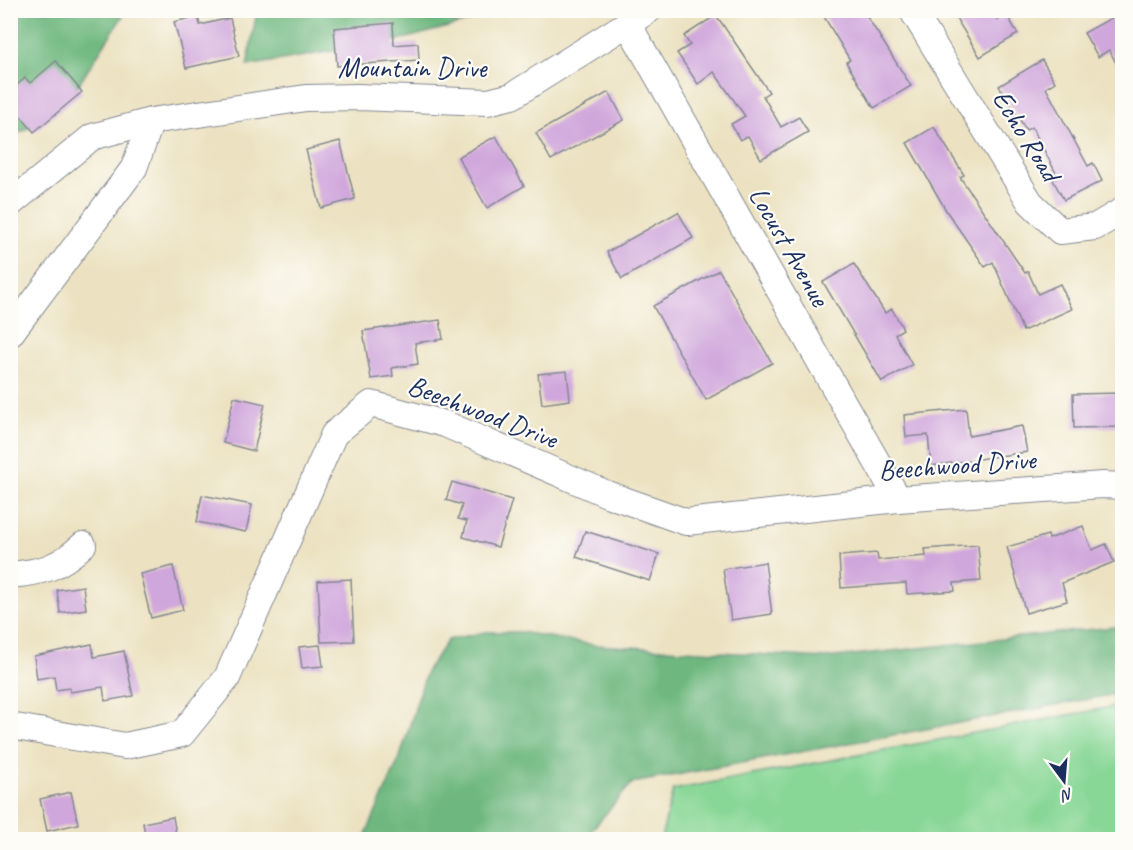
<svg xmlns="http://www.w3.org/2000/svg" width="1133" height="850" font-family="Caveat,sans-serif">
  <rect width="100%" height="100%" fill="#fdfcf7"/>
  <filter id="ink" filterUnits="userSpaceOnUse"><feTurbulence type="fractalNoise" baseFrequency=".0167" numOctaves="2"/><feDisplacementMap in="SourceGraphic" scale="12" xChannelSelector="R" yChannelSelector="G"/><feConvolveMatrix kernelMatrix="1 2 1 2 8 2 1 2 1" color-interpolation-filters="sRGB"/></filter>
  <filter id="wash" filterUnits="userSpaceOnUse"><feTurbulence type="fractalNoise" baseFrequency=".008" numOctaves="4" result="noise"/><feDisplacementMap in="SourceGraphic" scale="24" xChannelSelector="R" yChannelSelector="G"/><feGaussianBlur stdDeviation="1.35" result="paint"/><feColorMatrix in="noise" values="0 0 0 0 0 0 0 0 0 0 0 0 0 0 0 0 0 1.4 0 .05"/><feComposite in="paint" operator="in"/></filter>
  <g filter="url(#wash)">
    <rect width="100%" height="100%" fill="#ece2c1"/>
    <!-- green -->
    <polygon fill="#88d796" stroke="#52837a" stroke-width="1.5" points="1122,705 1122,839 661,839 673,790"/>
    <!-- forest -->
    <g fill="#6eb87f" stroke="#44746e" stroke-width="1.5">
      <polygon points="11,11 126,11 73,93 46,117 11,138"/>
      <polygon points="257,11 499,11 489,16 407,38 247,66"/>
      <polygon points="1122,626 1122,693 632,783 584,839 364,839 400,757 427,670 448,640 485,632 521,632 594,645 826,658"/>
    </g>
    <g id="blocks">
      <!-- building -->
      <g fill="#d0a7dc">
        <polygon points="820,10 863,10 911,86 874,108 846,62 850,60"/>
        <polygon points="951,10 992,10 998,20 1007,15 1018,34 980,57"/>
        <polygon points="1122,12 1122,74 1109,50 1098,57 1084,33"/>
        <polygon points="716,15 769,92 763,96 781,127 799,117 808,132 761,159 748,136 740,140 731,124 745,116 714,72 698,84 677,53 690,45 684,36"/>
        <polygon points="198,16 200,25 230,18 239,56 186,68 174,22"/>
        <polygon points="393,23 394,45 418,43 419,60 337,66 334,28"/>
        <polygon points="1042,60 1055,82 1046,88 1088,166 1093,163 1102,181 1064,200 1053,180 1058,177 1032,127 1026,130 999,86"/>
        <polygon points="56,61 82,92 34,132 10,104 10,91 25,78 30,83"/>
        <polygon points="609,92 624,120 551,160 536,133"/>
        <polygon points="934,127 964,175 960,177 1025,273 1028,271 1038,294 1060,284 1072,309 1023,331 993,262 985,267 947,212 907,143"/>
        <polygon points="496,136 524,186 487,208 458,157"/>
        <polygon points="340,141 355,199 321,208 306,150"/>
        <polygon points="678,212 693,238 622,279 607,252"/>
        <polygon points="854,264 885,313 892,309 903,329 895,334 912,365 882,382 823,282"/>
        <polygon points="719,270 772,363 706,400 653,306"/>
        <polygon points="440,320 443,339 415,343 418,364 392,368 393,376 371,379 363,331"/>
        <polygon points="567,371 570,400 542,404 538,374"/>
        <polygon points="1122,393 1122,427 1074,428 1073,394"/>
        <polygon points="234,397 265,404 254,451 223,443"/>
        <polygon points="966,409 969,436 1022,426 1027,452 931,466 928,435 906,437 904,415"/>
        <polygon points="452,482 512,500 498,547 463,537 467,521 458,519 462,505 446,500"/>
        <polygon points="202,495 252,505 246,532 197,522"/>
        <polygon points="1083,526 1092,550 1106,544 1114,562 1062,583 1067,601 1026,613 1007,547 1048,535 1049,539"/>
        <polygon points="585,531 659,554 650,581 576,557"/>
        <polygon points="978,545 981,581 954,583 955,591 907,594 906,583 841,588 839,556 877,553 878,560 926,556 925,549"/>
        <polygon points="765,562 772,614 731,620 723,569"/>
        <polygon points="173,566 183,610 151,618 140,574"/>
        <polygon points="351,579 354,641 321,642 318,581"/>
        <polygon points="83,586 86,609 60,613 57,590"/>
        <polygon points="92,644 94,657 124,651 133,696 105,701 103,687 70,692 69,688 56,690 54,676 37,679 34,656"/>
        <polygon points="320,645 323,666 302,668 299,647"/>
        <polygon points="71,792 78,824 47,831 40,799"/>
        <polygon points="173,817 177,840 146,840 143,823"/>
      </g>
    </g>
  </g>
  <g filter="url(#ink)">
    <use href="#blocks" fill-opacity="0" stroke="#848890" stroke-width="1.5"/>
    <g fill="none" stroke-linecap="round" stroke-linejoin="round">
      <defs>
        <g id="minor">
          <polyline points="912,10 1030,202 1060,231 1095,227 1122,211"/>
          <polyline points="628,24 898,499"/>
          <polyline points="10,204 92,137 151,121 306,98 358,97 488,102 512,96 649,10"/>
          <polyline points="10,334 134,168 151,121"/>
          <path d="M10,575C43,572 58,568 83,545"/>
          <polyline points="10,726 125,746 182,734 227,678 334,434 371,404 445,424 607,494 686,522 898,499 1103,485 1122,486"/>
        </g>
      </defs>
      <!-- minor casing -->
      <use href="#minor" stroke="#848890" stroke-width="28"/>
      <!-- minor -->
      <use href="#minor" stroke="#fff" stroke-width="26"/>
    </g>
  </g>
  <g text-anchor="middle" stroke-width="4.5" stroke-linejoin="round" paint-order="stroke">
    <!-- street labels -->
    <g font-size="28" fill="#1b2f5e" stroke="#fdfcf7">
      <text x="412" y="77">Mountain Drive</text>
      <text transform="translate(1027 135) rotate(58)" y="10">Echo Road</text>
      <text transform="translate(790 246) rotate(60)" y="10">Locust Avenue</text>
      <text transform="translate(483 411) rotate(21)" y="10">Beechwood Drive</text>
      <text transform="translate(957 464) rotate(-4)" y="10">Beechwood Drive</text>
    </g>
  </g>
  <!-- margin -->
  <rect width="1133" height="850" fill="none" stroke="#fdfcf7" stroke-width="36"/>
  <!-- north arrow -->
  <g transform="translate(1064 781) rotate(164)" stroke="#fdfcf7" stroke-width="4.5" paint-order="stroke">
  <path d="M0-4.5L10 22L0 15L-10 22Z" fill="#1b2f5e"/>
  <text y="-9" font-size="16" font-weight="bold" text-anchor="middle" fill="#1b2f5e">N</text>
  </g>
</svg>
